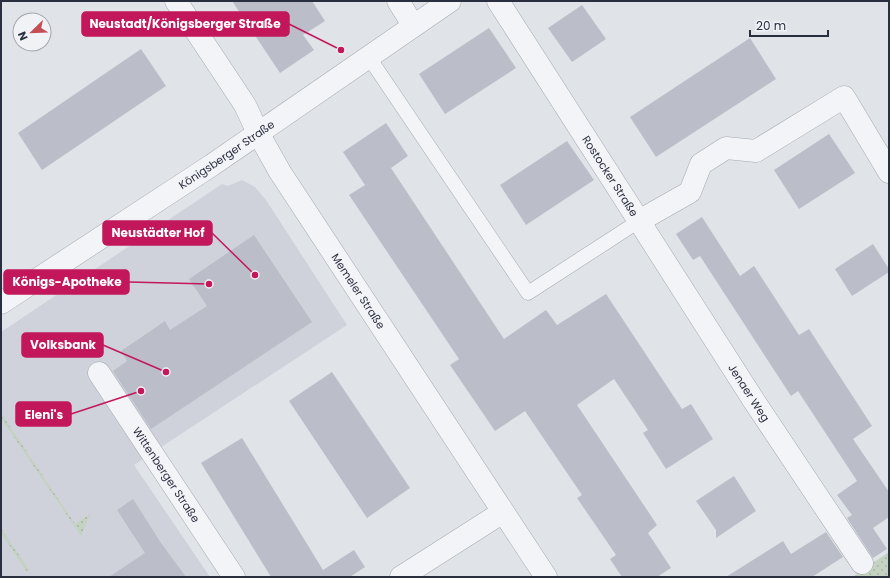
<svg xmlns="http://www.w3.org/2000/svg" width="890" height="578" font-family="Poppins,sans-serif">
  <defs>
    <pattern id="grass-dots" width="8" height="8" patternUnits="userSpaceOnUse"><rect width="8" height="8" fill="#c4d2c2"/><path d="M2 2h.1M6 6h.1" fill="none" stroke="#a9b5a8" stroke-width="1.8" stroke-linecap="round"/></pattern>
  </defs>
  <rect width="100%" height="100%" fill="#e0e3e8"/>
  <!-- built -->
  <polygon fill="#cfd2da" points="242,180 255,187 266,200 347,325 134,465 210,577 1,577 1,332 222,184 228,186"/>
  <!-- grass -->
  <g fill="url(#grass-dots)">
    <polygon points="1,413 75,524 90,514 81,536 3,421"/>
    <polygon points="1,528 29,570 27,572 1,533"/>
    <polygon points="889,552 889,577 852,577"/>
  </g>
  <!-- building -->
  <g fill="#bbbec8">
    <polygon points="232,1 312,1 325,21 303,35 314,50 280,73"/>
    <polygon points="582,5 606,39 572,62 548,28"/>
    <polygon points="489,28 516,68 445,114 419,74"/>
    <polygon points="750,38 776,79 656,157 630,117"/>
    <polygon points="141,49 166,86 42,170 18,133"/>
    <polygon points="386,123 408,156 391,168 504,339 546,310 557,325 606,294 682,409 691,404 713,439 666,469 643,433 648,430 614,379 577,405 657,525 648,533 671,568 657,577 622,577 610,559 616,555 577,498 582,495 525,411 495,431 450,365 459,359 349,195 365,185 343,152"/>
    <polygon points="829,134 855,173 799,209 774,170"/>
    <polygon points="567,141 594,180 526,225 500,185"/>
    <polygon points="702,217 740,276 754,266 799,335 809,329 872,426 853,439 889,492 889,517 873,528 887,549 873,558 847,518 852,515 837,495 857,481 798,391 791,396 700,256 693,260 676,234"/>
    <polygon points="254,235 312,322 151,429 113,371 127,361 121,351 165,321 170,330 207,306 189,279"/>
    <polygon points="873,244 889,269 889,272 852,296 835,269"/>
    <polygon points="332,372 410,488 367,518 289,401"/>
    <polygon points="242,438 323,570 354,550 365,567 350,577 271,577 201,463"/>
    <polygon points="734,476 756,511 716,538 716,530 696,501"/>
    <polygon points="133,499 161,543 186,577 109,577 145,553 117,510"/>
    <polygon points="826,532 843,557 812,577 726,577 783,541 791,554"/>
  </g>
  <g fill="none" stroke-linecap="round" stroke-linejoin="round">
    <defs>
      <polyline id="lane" points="368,56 528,293 639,221"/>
      <g id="street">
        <path id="s1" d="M176,1L245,105L258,133L280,172L546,577"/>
        <polyline points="398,1 413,25"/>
        <path id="s2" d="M498,1L639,221L690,192L701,164L726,148L756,151L844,97L889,172"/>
        <path id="s3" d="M639,221L754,401L862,563"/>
        <path id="s4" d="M1,303L212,165L450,1"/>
        <path id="s5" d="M99,373L234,577"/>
        <polyline points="401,577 503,512"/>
      </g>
    </defs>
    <!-- lane casing -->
    <use href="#lane" stroke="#a6a9b2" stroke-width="15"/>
    <!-- street casing -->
    <use href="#street" stroke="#a6a9b2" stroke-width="23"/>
    <!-- lane -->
    <use href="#lane" stroke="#f3f4f7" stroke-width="14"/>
    <!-- street -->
    <use href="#street" stroke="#f3f4f7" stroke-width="22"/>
  </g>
  <g text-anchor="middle" stroke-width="3.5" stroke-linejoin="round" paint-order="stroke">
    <!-- street labels -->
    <g font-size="11" fill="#2a2f3f" stroke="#f0f2f6">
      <text dy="4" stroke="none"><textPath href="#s4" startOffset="270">Königsberger Straße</textPath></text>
      <text dy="4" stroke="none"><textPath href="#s2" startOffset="208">Rostocker Straße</textPath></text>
      <text dy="4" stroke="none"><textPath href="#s1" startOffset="343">Memeler Straße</textPath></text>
      <text dy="4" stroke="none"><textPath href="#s3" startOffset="204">Jenaer Weg</textPath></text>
      <text dy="4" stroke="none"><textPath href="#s5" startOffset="122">Wittenberger Straße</textPath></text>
    </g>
  </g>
  <!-- callouts -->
  <path fill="none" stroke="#c2185b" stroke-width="1.5" d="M341 50L289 24M255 275L212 233M209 284L129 282M166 372L103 345M141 391L71 414"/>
  <g fill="#c2185b" stroke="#f0f2f6" stroke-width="1.5">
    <circle cx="341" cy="50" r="4"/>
    <circle cx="255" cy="275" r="4"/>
    <circle cx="209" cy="284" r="4"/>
    <circle cx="166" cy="372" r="4"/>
    <circle cx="141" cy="391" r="4"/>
  </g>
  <g fill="#c2185b" stroke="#c2185b" stroke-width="1.5">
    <rect x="82" y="12" width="207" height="24" rx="4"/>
    <rect x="103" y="221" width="109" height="24" rx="4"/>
    <rect x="4" y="270" width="125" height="24" rx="4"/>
    <rect x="22" y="333" width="81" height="24" rx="4"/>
    <rect x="16" y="402" width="55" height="24" rx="4"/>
  </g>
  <g font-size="12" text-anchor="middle" font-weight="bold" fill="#fff">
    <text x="185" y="28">Neustadt/Königsberger Straße</text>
    <text x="158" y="237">Neustädter Hof</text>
    <text x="67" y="286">Königs-Apotheke</text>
    <text x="63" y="349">Volksbank</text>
    <text x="44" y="419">Eleni's</text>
  </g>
  <!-- border -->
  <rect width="890" height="578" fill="none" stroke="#2a2f3f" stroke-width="4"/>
  <!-- north arrow -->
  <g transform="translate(32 32) rotate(247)"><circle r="19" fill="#f0f2f6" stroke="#a1a4ad"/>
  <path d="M0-3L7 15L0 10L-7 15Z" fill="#c54e54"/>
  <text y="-6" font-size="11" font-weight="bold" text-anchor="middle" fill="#2a2f3f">N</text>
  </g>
  <!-- scale -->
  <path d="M750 30v6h78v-6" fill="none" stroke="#2a2f3f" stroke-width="2"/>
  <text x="756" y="30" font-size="12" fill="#2a2f3f" stroke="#f0f2f6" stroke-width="3" paint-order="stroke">20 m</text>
</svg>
